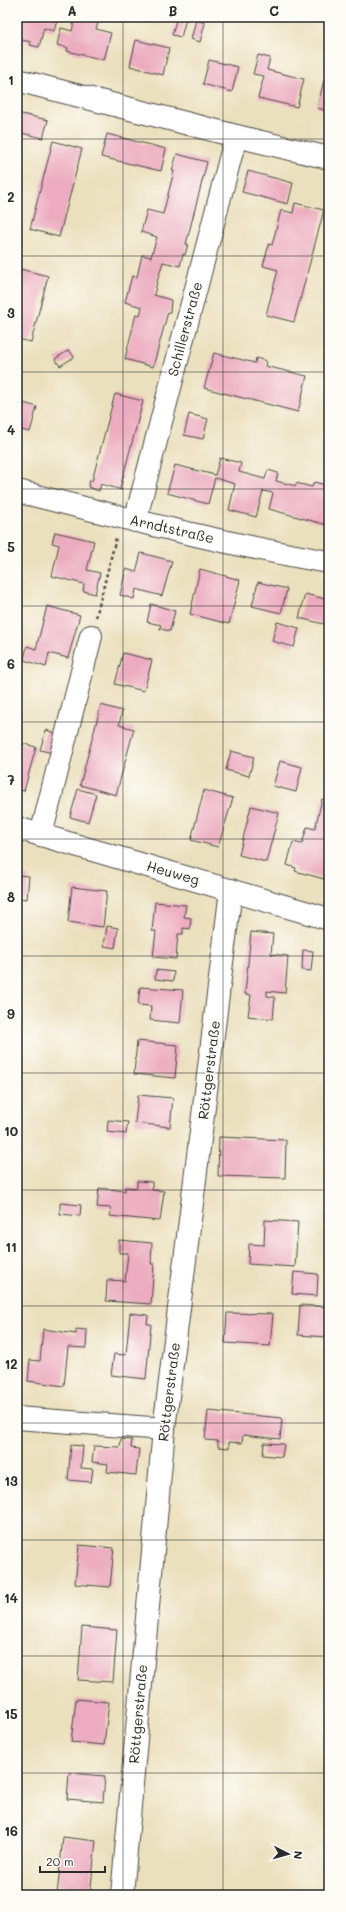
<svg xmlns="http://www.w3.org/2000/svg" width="346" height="1912" font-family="Mali,sans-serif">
  <rect width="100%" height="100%" fill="#fdfcf7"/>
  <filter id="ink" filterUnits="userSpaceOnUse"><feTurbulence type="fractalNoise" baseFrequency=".025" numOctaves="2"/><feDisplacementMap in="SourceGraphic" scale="8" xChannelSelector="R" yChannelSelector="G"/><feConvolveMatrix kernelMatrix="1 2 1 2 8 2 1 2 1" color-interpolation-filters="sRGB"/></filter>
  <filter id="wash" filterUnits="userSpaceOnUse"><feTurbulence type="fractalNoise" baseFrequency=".012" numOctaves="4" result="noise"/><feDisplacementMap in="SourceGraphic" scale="16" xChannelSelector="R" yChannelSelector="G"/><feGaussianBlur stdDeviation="0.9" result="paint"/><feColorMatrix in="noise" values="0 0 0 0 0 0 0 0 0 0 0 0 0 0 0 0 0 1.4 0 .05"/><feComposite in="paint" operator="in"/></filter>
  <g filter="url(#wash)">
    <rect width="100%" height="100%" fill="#ebe0bd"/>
    <g id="blocks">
      <!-- building -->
      <g fill="#ecabc0">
        <polygon points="17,17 58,17 54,31 44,28 39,47 30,45 31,42 17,39"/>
        <polygon points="78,17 100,17 96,29 111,33 104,60 67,51 68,48 57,45 61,28 72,31 74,22 76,22"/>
        <polygon points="177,17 186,19 181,37 172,35"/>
        <polygon points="196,20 205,23 200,42 191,39"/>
        <polygon points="136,40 169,48 163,75 130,66"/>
        <polygon points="258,55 270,58 267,70 304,79 297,107 258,98 264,76 253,74"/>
        <polygon points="209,60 238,67 232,92 203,84"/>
        <polygon points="324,80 329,81 329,111 317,108"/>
        <polygon points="17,113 48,120 43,138 17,132"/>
        <polygon points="107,134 166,149 161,171 101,157"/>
        <polygon points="53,141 82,149 59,237 30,229"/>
        <polygon points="177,154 207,162 186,244 188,244 185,255 183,254 180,266 163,262 157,282 154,295 171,300 170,312 168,312 153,367 125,359 136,314 140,315 142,307 125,302 132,276 137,277 142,255 151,257 157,237 141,232 147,210 163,214 174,171 172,171"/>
        <polygon points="248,171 293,183 288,204 242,192"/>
        <polygon points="295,203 324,210 294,322 266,315 278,270 263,266 269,244 272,245 281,210 293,213"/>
        <polygon points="20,269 48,276 31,342 17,339 17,279"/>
        <polygon points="69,350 74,357 60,366 55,359"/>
        <polygon points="214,353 255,363 256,358 266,361 265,366 307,376 298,412 204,388"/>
        <polygon points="115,394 143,401 120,488 122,490 101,484 99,491 88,487 90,480 92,481"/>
        <polygon points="17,401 37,407 30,432 17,429"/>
        <polygon points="189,414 208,419 203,439 184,435"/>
        <polygon points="220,458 241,463 239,472 265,479 268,470 278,473 276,481 296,486 296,483 312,487 314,482 329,486 327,525 269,509 273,493 263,491 256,517 229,510 235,484 215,478 208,504 167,493 175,465 215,475"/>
        <polygon points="55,532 94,541 87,570 100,573 95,594 83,591 84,584 52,576 59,545 52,543"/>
        <polygon points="141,553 172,561 162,596 136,589 134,599 120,595 126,569 136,572"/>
        <polygon points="200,569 240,580 229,624 190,614"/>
        <polygon points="258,582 287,589 281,613 252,606"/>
        <polygon points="305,594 329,600 328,625 299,618"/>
        <polygon points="151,604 175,611 170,631 160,629 161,625 147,622"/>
        <polygon points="47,606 80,615 68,658 49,653 46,667 24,660 27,646 36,649"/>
        <polygon points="277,622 299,628 294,647 272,641"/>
        <polygon points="123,653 152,660 144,691 115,684"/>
        <polygon points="101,705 122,711 119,725 134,729 116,795 80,785"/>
        <polygon points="46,730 58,734 53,753 40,750"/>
        <polygon points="17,742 36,747 24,791 17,789"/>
        <polygon points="231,751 254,757 249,776 226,770"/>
        <polygon points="280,761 302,767 296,792 273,786"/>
        <polygon points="78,789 96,794 88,822 70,817"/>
        <polygon points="204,790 233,798 218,847 191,840"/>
        <polygon points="322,799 329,801 329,858 324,879 295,871 296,868 287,865 293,842 302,844 307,827 315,829"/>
        <polygon points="251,806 279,813 266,862 239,855"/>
        <polygon points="17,875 29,876 27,899 17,898"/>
        <polygon points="72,887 107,891 103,927 68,922"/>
        <polygon points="155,902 186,905 184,917 191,918 190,929 183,928 183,934 178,934 176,959 153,957 156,931 152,931"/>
        <polygon points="107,926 118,928 115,948 104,946"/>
        <polygon points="251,932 273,934 271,954 288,956 285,993 267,991 267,996 275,997 273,1019 248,1016 251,995 245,994"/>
        <polygon points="303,950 313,951 311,971 302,970"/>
        <polygon points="156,970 174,972 173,981 155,979"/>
        <polygon points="140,987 183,990 180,1023 150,1020 151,1006 138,1005"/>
        <polygon points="137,1041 178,1045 175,1078 134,1074"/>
        <polygon points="138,1095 173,1098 170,1127 135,1123"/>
        <polygon points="108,1120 128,1122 126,1134 107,1132"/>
        <polygon points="219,1137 286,1140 285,1178 218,1176"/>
        <polygon points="137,1181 152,1182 152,1190 164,1191 160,1221 110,1216 111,1208 97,1207 99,1188 125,1191 125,1187 137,1188"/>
        <polygon points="60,1203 81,1205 80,1216 60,1214"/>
        <polygon points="265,1220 298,1222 295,1267 248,1264 249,1244 264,1245"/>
        <polygon points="119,1240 152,1243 151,1264 154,1264 151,1304 106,1301 107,1280 125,1281 128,1253 119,1253"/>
        <polygon points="294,1272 318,1274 317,1296 292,1294"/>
        <polygon points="300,1305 328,1307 327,1337 298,1335"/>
        <polygon points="130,1313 148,1315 147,1324 151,1324 146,1379 111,1375 114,1354 126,1355"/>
        <polygon points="227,1313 273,1314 270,1346 225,1343"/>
        <polygon points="43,1329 76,1334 76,1329 87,1330 86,1348 68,1347 64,1386 28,1381 30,1360 40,1361"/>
        <polygon points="208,1411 282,1418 280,1439 243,1435 242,1443 229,1442 229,1448 218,1447 218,1441 205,1440"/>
        <polygon points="121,1439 132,1440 131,1448 139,1449 136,1475 107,1472 108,1464 92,1462 94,1446 120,1447"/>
        <polygon points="264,1443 284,1444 282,1457 263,1455"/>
        <polygon points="71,1445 83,1446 81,1468 93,1469 91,1482 68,1480"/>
        <polygon points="79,1545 114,1548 110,1587 75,1584"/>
        <polygon points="82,1627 117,1630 113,1682 78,1680"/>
        <polygon points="76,1699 109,1702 104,1745 71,1742"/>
        <polygon points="69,1773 105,1776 103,1802 67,1799"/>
        <polygon points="63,1837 96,1841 90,1895 57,1895"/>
      </g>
    </g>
  </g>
  <g filter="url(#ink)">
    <use href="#blocks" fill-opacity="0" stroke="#484641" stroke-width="1"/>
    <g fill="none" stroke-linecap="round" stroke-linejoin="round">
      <defs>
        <g id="minor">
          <polyline points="17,80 236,136 329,158"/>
          <path d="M17,491C120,517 224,544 329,562"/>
          <polyline points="135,521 236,136"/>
          <polyline points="17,828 329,919"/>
          <polyline points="41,835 91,636"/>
          <polyline points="17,1418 164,1429"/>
          <polyline points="122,1895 164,1429 231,890"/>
        </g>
      </defs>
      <!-- minor casing -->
      <use href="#minor" stroke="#484641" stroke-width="24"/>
      <!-- path -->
      <polyline stroke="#484641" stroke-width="2.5" stroke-dasharray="3 3" stroke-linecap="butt" points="96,617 116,538"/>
      <!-- minor -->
      <use href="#minor" stroke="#fff" stroke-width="22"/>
    </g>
  </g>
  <!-- grid -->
  <path fill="none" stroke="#2b2b2b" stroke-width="1" stroke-opacity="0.55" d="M123,17V1895M223,17V1895M17,139H329M17,256H329M17,372H329M17,489H329M17,606H329M17,722H329M17,839H329M17,956H329M17,1073H329M17,1190H329M17,1306H329M17,1423H329M17,1540H329M17,1656H329M17,1773H329"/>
  <g text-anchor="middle" stroke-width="3" stroke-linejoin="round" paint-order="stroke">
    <!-- street labels -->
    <g font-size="14" fill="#2b2b2b" stroke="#fdfcf7">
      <text transform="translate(185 329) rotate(-75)" y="5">Schillerstraße</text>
      <text transform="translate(172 529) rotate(13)" y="5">Arndtstraße</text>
      <text transform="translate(173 873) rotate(16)" y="5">Heuweg</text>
      <text transform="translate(209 1070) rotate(-83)" y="5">Röttgerstraße</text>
      <text transform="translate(169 1392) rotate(-83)" y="5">Röttgerstraße</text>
      <text transform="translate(138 1714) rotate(-85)" y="5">Röttgerstraße</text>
    </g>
  </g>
  <!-- margin -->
  <rect width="346" height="1912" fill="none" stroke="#fdfcf7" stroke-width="44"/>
  <!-- north arrow -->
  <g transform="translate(288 1854) rotate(96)" stroke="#fdfcf7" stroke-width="3" paint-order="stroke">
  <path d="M0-3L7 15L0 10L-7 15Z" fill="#2b2b2b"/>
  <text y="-6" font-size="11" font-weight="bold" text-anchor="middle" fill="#2b2b2b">N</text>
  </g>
  <!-- scale -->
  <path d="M40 1866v6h65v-6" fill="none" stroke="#2b2b2b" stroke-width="2"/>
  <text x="46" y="1866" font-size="12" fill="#2b2b2b" stroke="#fdfcf7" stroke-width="3" paint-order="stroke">20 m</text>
  <rect x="22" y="22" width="302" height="1868" fill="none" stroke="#2b2b2b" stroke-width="1.5"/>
  <g font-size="13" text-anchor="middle" font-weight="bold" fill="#2b2b2b">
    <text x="72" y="16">A</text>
    <text x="173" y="16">B</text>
    <text x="274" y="16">C</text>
    <text x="11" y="85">1</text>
    <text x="11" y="202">2</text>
    <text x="11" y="318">3</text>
    <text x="11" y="435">4</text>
    <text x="11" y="552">5</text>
    <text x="11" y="669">6</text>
    <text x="11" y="785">7</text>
    <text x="11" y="902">8</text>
    <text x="11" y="1019">9</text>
    <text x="11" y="1136">10</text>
    <text x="11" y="1252">11</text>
    <text x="11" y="1369">12</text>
    <text x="11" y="1486">13</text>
    <text x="11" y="1603">14</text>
    <text x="11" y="1719">15</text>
    <text x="11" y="1836">16</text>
  </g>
</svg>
